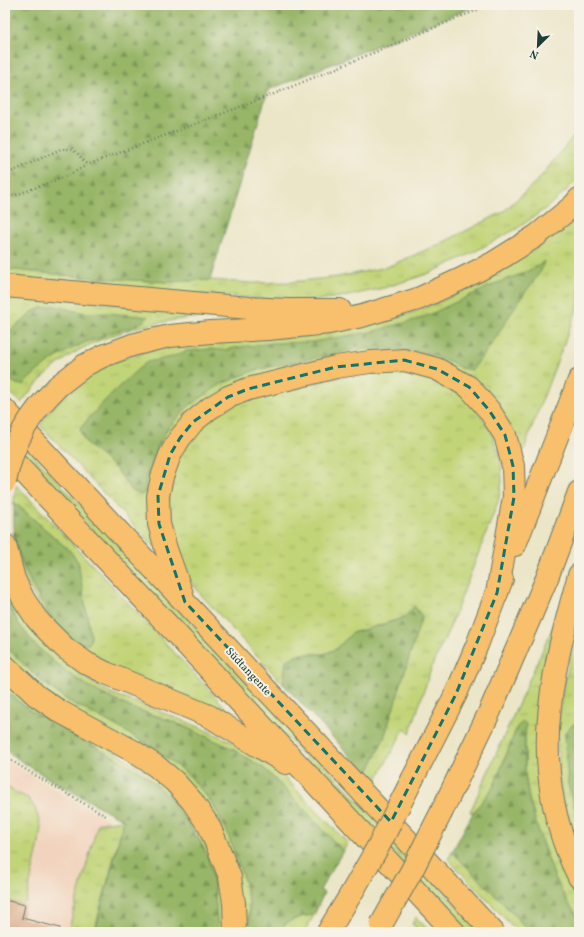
<svg xmlns="http://www.w3.org/2000/svg" width="584" height="937" font-family="Vollkorn,serif">
  <defs>
    <pattern id="grass-tufts" width="24" height="20" patternUnits="userSpaceOnUse"><rect width="24" height="20" fill="#c1d477"/><path d="M3 7l-1-3M5 7V3M7 7l1-3M15 17l-1-3M17 17v-4M19 17l1-3" fill="none" stroke="#a5b768"/></pattern>
    <pattern id="forest-firs" width="22" height="20" patternUnits="userSpaceOnUse"><rect width="22" height="20" fill="#98b668"/><path d="M5 1l3.5 6h-7zM16 11l3.5 6h-7z" fill="#7b9556"/></pattern>
  </defs>
  <rect width="100%" height="100%" fill="#f7f3e8"/>
  <filter id="ink" filterUnits="userSpaceOnUse"><feTurbulence type="fractalNoise" baseFrequency=".025" numOctaves="2"/><feDisplacementMap in="SourceGraphic" scale="8" xChannelSelector="R" yChannelSelector="G"/><feConvolveMatrix kernelMatrix="1 2 1 2 8 2 1 2 1" color-interpolation-filters="sRGB"/></filter>
  <filter id="wash" filterUnits="userSpaceOnUse"><feTurbulence type="fractalNoise" baseFrequency=".012" numOctaves="4" result="noise"/><feDisplacementMap in="SourceGraphic" scale="16" xChannelSelector="R" yChannelSelector="G"/><feGaussianBlur stdDeviation="0.9" result="paint"/><feColorMatrix in="noise" values="0 0 0 0 0 0 0 0 0 0 0 0 0 0 0 0 0 1.4 0 .05"/><feComposite in="paint" operator="in"/></filter>
  <g filter="url(#wash)">
    <rect width="100%" height="100%" fill="#ece6c9"/>
    <!-- built -->
    <polygon fill="#f2d4be" points="5,759 10,763 113,823 84,932 5,932"/>
    <!-- grass -->
    <g fill="url(#grass-tufts)" stroke="#708856">
      <polygon points="579,129 579,178 567,190 546,208 518,228 472,253 430,273 384,288 347,296 318,300 286,301 5,278 5,269 84,277 167,282 210,280 251,283 291,282 338,277 387,267 442,243 503,212 539,179"/>
      <polygon points="579,215 579,304 530,432 522,456 484,393 372,354 185,420 154,547 40,425 53,407 67,394 102,366 150,350 191,344 306,336 386,321 419,310 448,298 476,285 500,272 525,256 558,232"/>
      <path d="M5,294L213,313L212,316C172,319 136,325 98,341C86,346 74,352 64,360C47,372 34,387 21,403L5,387Z"/>
      <polygon points="383,368 421,372 461,395 472,405 482,417 492,434 501,461 502,482 499,498 492,518 450,627 432,666 410,733 404,729 375,783 367,774 384,738 405,617 381,625 352,633 336,649 324,654 301,654 283,684 203,597 187,577 168,536 168,487 181,451 205,422 244,399"/>
      <polygon points="5,425 481,932 468,932 435,897 5,437"/>
      <polygon points="16,485 104,577 226,708 231,715 231,717 105,668 48,621 28,585 18,560 13,532 22,564 36,593 52,620 78,562 70,551 14,502"/>
      <path d="M5,587C21,623 46,649 77,672C84,677 92,683 100,687C116,697 135,702 153,709C187,722 221,735 253,753C267,761 281,775 293,786C311,805 329,824 348,843L343,851L298,803L265,769L231,748L174,722L129,707L100,693L78,680L55,663L35,645L19,624L5,599Z"/>
      <polygon points="579,618 579,721 574,724 565,732 568,784 579,823 579,853 565,809 560,784 557,740 561,700"/>
      <polygon points="556,620 540,696 537,730 537,753 567,875 579,896 579,918 568,903 555,878 542,843 529,799 525,774 525,737 526,725 517,727 494,786 473,813 470,812"/>
      <polygon points="5,643 12,653 41,681 67,700 113,724 155,749 189,775 212,803 226,829 244,880 249,903 249,919 252,932 240,932 209,811 60,705 5,659"/>
      <polygon points="5,678 93,738 162,781 198,824 221,881 225,932 217,932 217,921 214,883 209,860 201,843 187,821 146,775 30,710 11,695 5,689"/>
      <polygon points="5,785 15,792 28,798 35,808 41,826 39,843 26,902 24,902 23,905 5,900 5,868 7,860 5,857"/>
      <polygon points="124,820 94,932 68,932 98,823"/>
      <polygon points="452,852 501,901 530,932 518,932 448,859"/>
      <path d="M314,915L304,932H275C288,921 297,916 314,915Z"/>
      <polygon points="416,917 430,932 420,932 412,924"/>
    </g>
    <!-- forest -->
    <g fill="url(#forest-firs)" stroke="#5c7a4e">
      <polygon points="5,5 478,5 268,90 210,280 167,282 84,277 5,269"/>
      <polygon points="544,261 541,271 518,302 493,342 472,370 460,368 451,362 423,352 381,348 352,350 256,370 221,384 189,406 168,428 155,453 145,485 145,492 142,495 132,491 115,468 89,446 83,438 80,429 89,418 111,394 136,371 147,362 172,357 186,351 210,349 221,350 271,343 312,342 375,331 422,318 497,283 521,274 538,266"/>
      <path d="M55,306L85,313H108L148,317C139,328 122,329 109,333C106,335 102,337 98,339C93,340 88,341 84,343C61,353 40,367 23,385C0,385 5,353 5,337L13,328L24,320L32,312L41,308Z"/>
      <path d="M14,502L70,551L78,562L91,638L89,644C86,644 83,645 80,644C51,631 23,572 16,542C13,529 14,516 14,502Z"/>
      <path d="M5,599L19,624L35,645L55,663L78,680L100,693L129,707L174,722L231,748L265,769L298,803L343,851L320,890L324,893L314,915C297,916 288,921 275,932H252L249,919V903L244,880L226,829L212,803L189,775L155,749L113,724L67,700L41,681L12,653L5,643Z"/>
      <polygon points="414,606 422,616 384,738 367,774 283,684 286,660 301,654 324,654 336,649 352,633 381,625 405,617"/>
      <path d="M5,689L11,695L30,710L146,775L170,798L201,843L209,860L214,883L217,921V932H95L124,820C84,798 42,777 5,750Z"/>
      <polygon points="523,721 526,725 525,737 525,774 529,799 542,843 555,878 568,903 579,918 579,932 530,932 501,901 452,852 473,813 494,786 517,727"/>
      <polygon points="579,721 579,823 568,784 565,732 574,724"/>
    </g>
    <g id="blocks">
      <!-- building -->
      <polygon fill="#d19871" points="5,900 25,905 22,918 60,928 60,932 5,932"/>
    </g>
  </g>
  <g filter="url(#ink)">
    <use href="#blocks" fill-opacity="0" stroke="#677868" stroke-width="1"/>
    <g fill="none" stroke-linecap="round" stroke-linejoin="round">
      <defs>
        <g id="highway">
          <polyline points="5,286 249,308 288,310 340,310"/>
          <polyline points="58,386 85,365 103,356 132,345 152,340 170,336 211,332 268,329 329,323 362,316 418,299 459,280 493,263 536,236 574,205 579,199"/>
          <polyline points="5,410 493,932"/>
          <polyline points="5,452 169,626 454,932"/>
          <polyline points="5,545 14,579 23,598 36,618 43,626 65,648 86,663 106,673 209,716 286,763"/>
          <polyline points="515,545 579,380"/>
          <path d="M579,575C549,680 527,774 579,877"/>
          <polyline points="182,594 166,549 159,524 158,496 162,477 170,455 180,438 193,422 210,408 228,397 248,389 336,367 370,362 404,360 437,369 469,387 489,410 505,435 513,466 514,497 497,593"/>
          <polyline points="5,666 37,696 59,711 133,751 156,766 175,782 192,801 209,826 220,852 230,877 234,903 235,932"/>
          <polyline points="413,778 456,694 477,645 502,579"/>
          <polyline points="442,811 490,711 547,578 579,492"/>
          <polyline points="328,932 351,894"/>
        </g>
      </defs>
      <!-- highway casing -->
      <use href="#highway" stroke="#677868" stroke-width="24"/>
      <!-- path -->
      <g stroke="#677868" stroke-width="2.5" stroke-dasharray="1 3" stroke-linecap="butt">
        <polyline points="5,175 61,149 72,149 78,154 87,165"/>
        <polyline points="5,199 67,176 87,165 274,94 489,5"/>
        <polyline points="5,756 12,761 38,777 106,816"/>
      </g>
      <!-- highway -->
      <use href="#highway" stroke="#f8bf6c" stroke-width="22"/>
      <defs>
        <g id="highway-bridge">
          <path d="M5,482C13,441 29,415 58,386"/>
          <polyline points="351,894 379,845 413,778"/>
          <polyline points="381,925 411,872 442,811"/>
        </g>
      </defs>
      <!-- highway-bridge casing -->
      <use href="#highway-bridge" stroke="#677868" stroke-width="24" stroke-linecap="butt"/>
      <!-- highway-bridge -->
      <use href="#highway-bridge" stroke="#f8bf6c" stroke-width="22"/>
    </g>
  </g>
  <!-- marked area -->
  <path fill="none" stroke="#0f766e" stroke-width="3" stroke-dasharray="8 5" stroke-linejoin="round" d="M404,360L437,369L469,387L489,410L505,435L513,466L514,497L497,593L456,694L391,822L185,602L159,524L158,496L170,455L180,438L193,422L228,397L248,389L336,367Z"/>
  <g text-anchor="middle" stroke-width="4" stroke-linejoin="round" paint-order="stroke">
    <!-- street labels -->
    <g font-size="11" fill="#1f3d34" stroke="#f7f3e8">
      <text transform="translate(249 671) rotate(47)" y="4">Südtangente</text>
    </g>
  </g>
  <!-- margin -->
  <rect width="584" height="937" fill="none" stroke="#f7f3e8" stroke-width="20"/>
  <!-- north arrow -->
  <g transform="translate(538 46) rotate(204)" stroke="#f7f3e8" stroke-width="3" paint-order="stroke">
  <path d="M0-3L7 15L0 10L-7 15Z" fill="#1f3d34"/>
  <text y="-6" font-size="11" font-weight="bold" text-anchor="middle" fill="#1f3d34">N</text>
  </g>
</svg>
